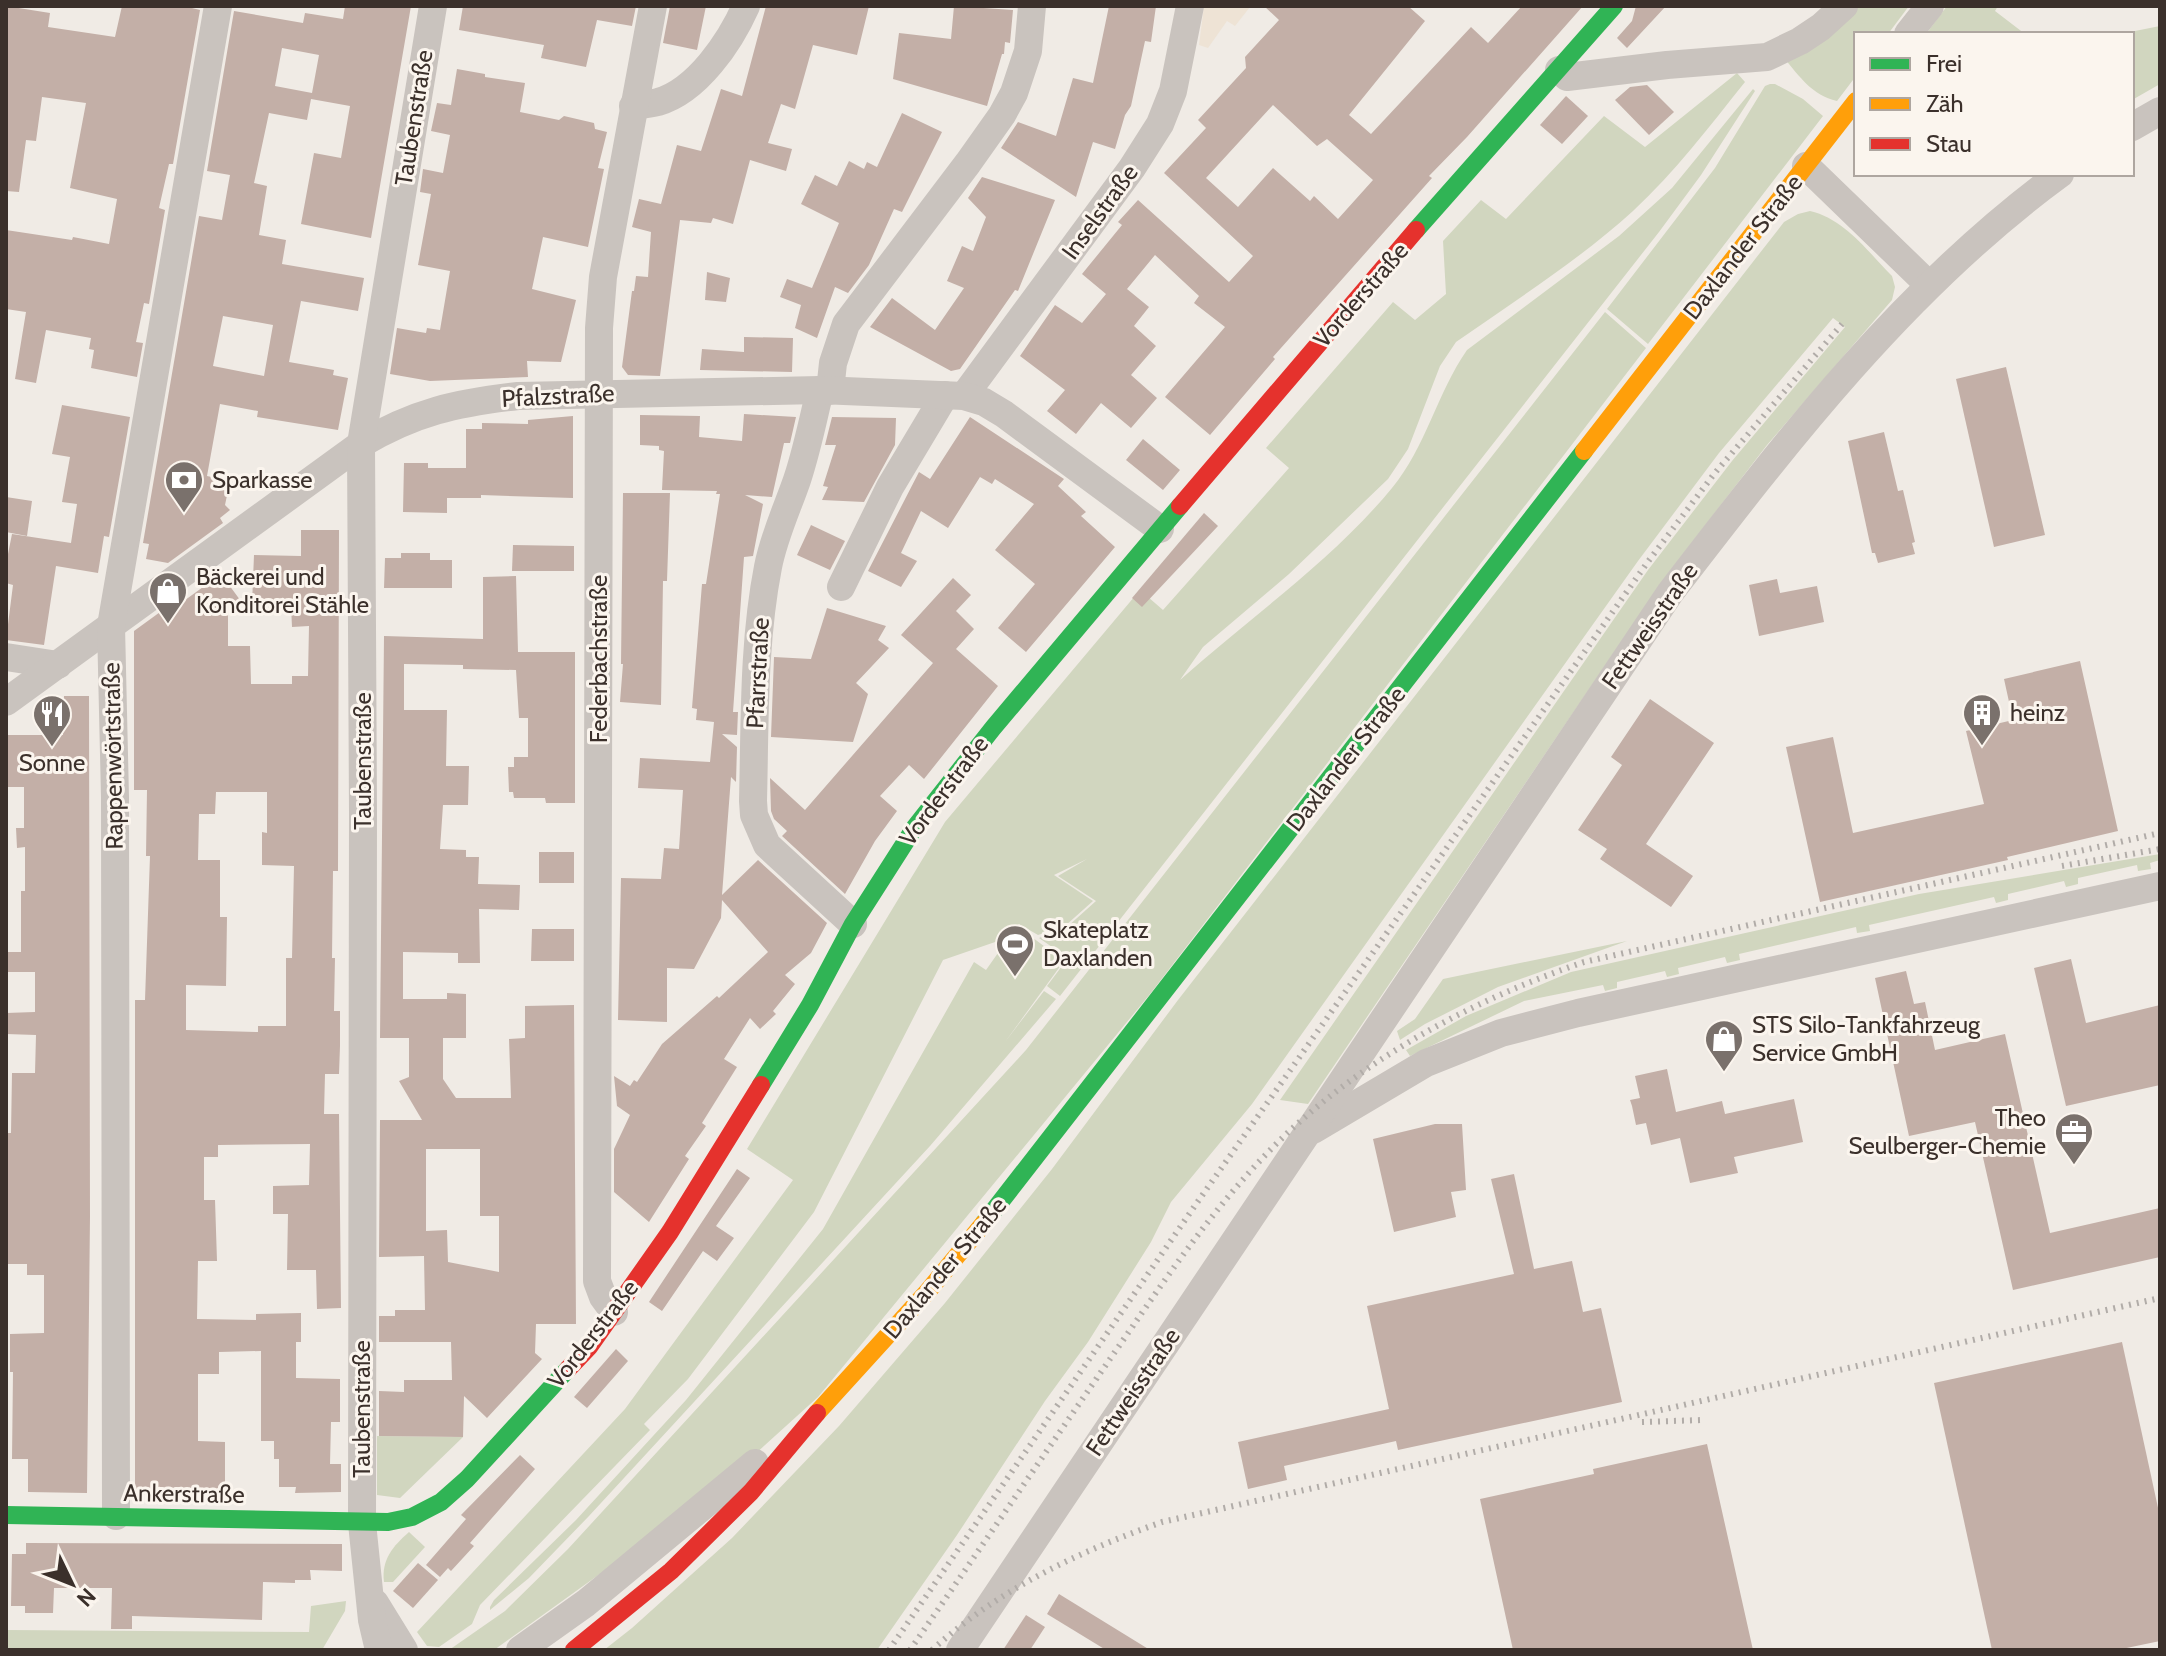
<svg xmlns="http://www.w3.org/2000/svg" width="2166" height="1656" font-family="Cabin,sans-serif">
  <rect width="100%" height="100%" fill="#f0ebe5"/>
  <!-- green -->
  <g fill="#d1d6bf">
    <path d="M1856,6H1909L1888,34H1856V76L1837,101C1812,95 1800,77 1784,58Z"/>
    <polygon points="1947,6 1998,6 1995,11 2025,34 1926,34"/>
    <polygon points="2160,26 2160,84 2132,100 2132,34 2120,34"/>
    <path d="M1737,73L1745,82C1709,127 1675,172 1633,211C1579,260 1516,300 1456,342L1440,366L1408,449L1388,479L1289,574L1203,647L1180,680C1250,617 1331,562 1392,488C1426,447 1437,393 1467,350L1619,236L1672,188L1753,89L1755,91L1701,175L1659,232L1060,996L1047,986L1068,958L1039,938L1067,927L1096,901L1058,876L1087,859L1054,875L1093,901L1065,926L1038,935L1019,924L998,941L943,960L814,1212L688,1379L644,1424L650,1430L480,1605L472,1624L439,1647L427,1646L417,1632L625,1409L793,1180L747,1149L945,822L1140,590L1163,610L1289,468L1266,448L1393,302L1415,320L1446,294L1443,241L1481,200L1506,219L1604,116L1645,147Z"/>
    <polygon points="1770,84 1775,84 1803,99 1823,116 1648,344 1607,309 1715,168 1765,86"/>
    <path d="M1810,211C1845,219 1868,252 1892,276L1895,287L1892,300L1767,445L1663,580L1308,1104L1280,1100L1648,570L1732,461L1845,327L1833,318L1719,453L1638,561L1252,1104L1171,1202L1151,1242L1088,1342L1045,1401L957,1535L877,1650H604L632,1628L732,1538L839,1426L945,1303L1052,1169L1178,1000L1784,222L1798,214Z"/>
    <polygon points="1605,312 1646,348 1150,994 818,1397 711,1494 494,1650 449,1650 505,1611 568,1549 1026,1050"/>
    <polygon points="2160,854 2160,860 2150,863 2151,869 2138,871 2137,865 2078,878 2078,884 2066,887 2064,881 2008,894 2008,900 1996,903 1994,897 1869,925 1870,931 1857,933 1856,927 1739,954 1740,960 1727,963 1725,957 1678,968 1679,974 1667,977 1665,971 1617,982 1617,988 1605,991 1603,985 1524,1001 1410,1056 1406,1050 1466,1016 1571,972 1919,894"/>
    <polygon points="1017,926 1064,961 1005,1042 1044,991 1056,999 930,1146 589,1516 529,1578 490,1610 490,1607 494,1600 576,1520 686,1400 823,1229 974,962 986,970"/>
    <polygon points="1627,941 1498,987 1425,1024 1400,1040 1397,1031 1415,1019 1443,979"/>
    <polygon points="377,1436 463,1437 400,1498 377,1495"/>
    <path d="M409,1532L425,1547L393,1582H384C381,1560 393,1546 409,1532Z"/>
    <polygon points="346,1601 345,1611 322,1650 6,1650 6,1630 309,1632 311,1606"/>
  </g>
  <!-- plaza -->
  <polygon fill="#eee3d5" points="1204,6 1249,6 1250,7 1235,26 1227,21 1208,48 1199,45"/>
  <!-- building -->
  <g fill="#c3afa7" fill-rule="evenodd">
    <polygon points="6,6 50,13 48,27 115,37 122,6 184,6 200,10 173,164 169,164 159,208 165,210 149,304 144,303 136,342 143,343 137,377 91,368 94,350 89,349 91,338 46,330 36,383 15,379 26,312 6,309 6,230 72,240 73,237 109,244 117,199 70,188 86,103 42,97 36,141 26,140 19,192 6,191"/>
    <path d="M345,6H411L371,238L301,224L314,153L341,158L350,106L311,99L307,120L269,113L254,183L267,186L259,235L286,240L282,264L364,278L358,311L301,301L289,362L334,370L333,375L348,378L338,430L257,417L258,411L220,404L207,476L230,481L225,505L230,510L220,518L223,523L168,563L146,559L149,544L143,543L199,216L222,220L230,175L207,171L234,11L303,23L305,13L343,19ZM282,48L319,55L312,93L275,86ZM223,316L273,325L264,376L213,366Z"/>
    <polygon points="463,6 636,6 632,26 597,20 586,67 541,58 544,45 459,30"/>
    <polygon points="670,6 706,6 697,50 663,43"/>
    <polygon points="766,6 869,6 857,55 813,45 795,109 781,104 768,143 792,149 786,171 750,160 733,224 713,218 711,223 680,220 660,376 628,375 622,367 632,291 634,291 636,276 648,277 651,232 632,227 639,199 661,204 677,145 701,151 721,89 742,96"/>
    <polygon points="954,6 1013,10 1010,43 1005,42 1004,54 1002,54 987,106 893,79 899,33 951,39"/>
    <polygon points="1109,6 1156,6 1151,42 1145,41 1131,106 1125,115 1115,149 1093,142 1076,197 1001,148 1018,122 1056,136 1073,78 1093,83"/>
    <path d="M1264,6H1408L1425,21L1349,115L1371,134L1471,27L1488,43L1522,6H1583L1467,137L1429,176L1432,178L1273,357L1275,359L1210,435L1165,397L1225,327L1194,303L1199,296L1155,255L1127,289L1149,307L1134,326L1156,346L1131,375L1157,398L1131,428L1101,403L1076,434L1047,411L1065,390L1020,356L1055,305L1082,323L1106,294L1082,274L1122,225L1118,222L1138,200L1229,282L1253,256L1164,173L1206,128L1198,120L1246,68L1245,57L1279,20ZM1273,105L1317,146L1327,139L1373,180L1338,219L1314,196L1310,201L1273,168L1238,207L1206,178Z"/>
    <polygon points="1636,6 1666,6 1627,48 1617,38 1632,21"/>
    <polygon points="457,69 485,74 485,77 525,83 520,112 559,120 564,116 594,123 595,129 607,132 598,168 604,169 588,247 543,237 532,289 576,300 561,362 527,361 528,377 430,381 390,374 397,328 426,333 427,328 440,330 450,271 418,265 431,194 420,192 423,169 443,173 450,135 431,131 437,103 451,105"/>
    <polygon points="1647,85 1674,112 1649,135 1615,100 1630,87"/>
    <polygon points="1566,96 1588,116 1562,144 1540,125"/>
    <polygon points="902,113 942,132 902,212 894,209 869,265 848,293 835,287 817,338 795,328 801,305 780,297 787,279 812,288 839,223 801,204 815,175 837,186 849,161 864,169 867,162 877,167"/>
    <polygon points="982,177 1055,200 1018,291 1015,290 960,369 951,371 870,327 892,298 935,330 964,288 947,281 962,246 973,251 986,217 968,198"/>
    <polygon points="707,272 730,278 726,302 705,300"/>
    <polygon points="744,337 793,338 792,372 700,370 702,349 744,352"/>
    <polygon points="2006,367 2045,535 1994,547 1956,379"/>
    <polygon points="62,405 130,417 109,537 104,536 98,573 56,566 44,645 6,640 13,585 6,583 6,564 12,534 71,543 77,504 62,502 70,457 52,454"/>
    <polygon points="744,414 796,417 790,443 784,443 772,497 745,495 763,504 753,556 744,557 733,712 738,712 737,735 722,734 737,747 736,782 731,777 722,895 758,860 827,923 811,953 785,975 795,984 773,1011 776,1014 760,1029 750,1018 724,1059 737,1067 702,1123 706,1126 685,1156 689,1159 649,1222 614,1192 614,1149 630,1115 617,1106 614,1076 630,1086 634,1080 637,1082 662,1044 717,996 719,998 768,952 722,900 721,918 694,969 667,968 667,1022 618,1020 621,878 661,879 664,848 679,849 683,790 638,788 640,758 710,762 714,722 696,720 697,709 692,708 702,584 706,584 720,494 716,494 717,491 662,490 664,451 659,450 659,446 640,445 640,415 700,416 699,437 742,441"/>
    <polygon points="573,416 573,498 481,495 481,498 447,498 447,513 403,512 404,463 428,463 428,468 466,468 466,429 482,429 482,423 528,424 528,420"/>
    <polygon points="832,417 896,418 895,445 864,502 822,500 828,487 823,486 836,445 825,445"/>
    <polygon points="970,417 1064,479 1058,486 1086,512 1081,516 1115,547 1026,652 998,628 1035,584 995,550 1034,504 995,479 992,484 980,477 948,528 921,511 901,553 917,561 901,587 868,571 919,472 930,479"/>
    <polygon points="1884,432 1898,491 1903,490 1915,542 1912,543 1915,554 1878,563 1875,553 1872,553 1848,441"/>
    <polygon points="1143,439 1180,470 1163,490 1126,460"/>
    <polygon points="623,493 670,493 667,581 663,581 661,705 620,702 623,664 621,664"/>
    <polygon points="6,497 32,501 27,536 6,532"/>
    <polygon points="1204,513 1218,526 1142,607 1132,598"/>
    <polygon points="811,525 845,541 830,570 797,555"/>
    <path d="M301,530H339L338,871H333L332,958H335L334,1011H340V1046L339,1074H325L324,1114H339L341,1308L317,1309L316,1270H287L288,1214H273V1186L309,1185L310,1144L218,1145V1157H204V1200H215L217,1261H198L197,1319L256,1320V1314L301,1313V1342H296V1378L340,1379V1422H331L330,1464H341V1492L295,1493L296,1487H279V1459H274V1441H261V1351L219,1352V1374H198V1441L225,1442V1496L135,1494V1000H145L150,856H146L147,790H134V631L178,599L181,603L221,574L243,604H228V646H250L251,684H292V676H308L309,626L292,627L291,606L252,604L254,555L301,556ZM216,792H267V833L262,832V865L294,866L292,958H286V1026H258V1032L186,1030V985L226,986L227,917H220V860H198L199,814H215Z"/>
    <polygon points="513,545 574,546 574,571 512,571"/>
    <polygon points="401,553 430,553 430,560 452,560 452,588 384,588 385,558 401,558"/>
    <path d="M516,576L518,652H575V803H546L545,798H514L513,792H509L508,767H514V757H528V718H519L516,670L463,669V665L404,664V710H447L446,766H469L468,805H443L440,849L466,850V857H479L478,884L520,885L519,910L479,909L480,963H458V953L403,952V999H447V993L466,994V1038H443V1079L456,1098H511L509,1039L525,1038V1006L574,1005L576,1324H536L535,1353L542,1359L487,1418L464,1396L463,1437L379,1436V1391L404,1392V1380H452L451,1342H379V1316H395V1310H425L424,1256L379,1257L380,1120H422L399,1081L409,1077V1038H380L384,636L483,639V577ZM426,1149H480V1216H499V1272L448,1262L447,1230L426,1231Z"/>
    <polygon points="953,578 971,595 956,611 974,629 956,649 998,686 924,779 909,765 880,796 897,811 875,841 845,894 782,836 787,831 774,819 771,811 770,778 805,810 933,663 901,635"/>
    <polygon points="1777,579 1780,593 1817,586 1824,622 1759,636 1749,585"/>
    <polygon points="827,608 886,626 878,640 889,648 856,683 868,694 853,742 771,737 774,657 811,659"/>
    <polygon points="2080,661 2118,831 2007,857 2008,860 1820,902 1786,747 1833,737 1853,833 1984,804 1966,731 2013,720 2004,679"/>
    <polygon points="64,696 89,696 90,1216 87,1493 28,1492 28,1459 12,1459 13,1372 10,1372 10,1334 44,1333 44,1275 27,1275 27,1264 6,1264 6,1133 11,1133 12,1073 35,1073 36,1035 6,1034 6,1013 35,1012 35,972 6,972 6,952 21,952 21,891 25,891 25,847 17,848 16,828 24,828 24,787 7,787 7,735 63,735"/>
    <polygon points="1650,699 1714,743 1646,844 1693,876 1671,907 1600,859 1607,849 1578,830 1622,765 1611,757"/>
    <rect x="539" y="852" width="35" height="31"/>
    <polygon points="532,929 574,929 574,961 531,961"/>
    <polygon points="2071,959 2086,1023 2160,1005 2160,1085 2066,1106 2034,968"/>
    <polygon points="1906,971 1914,1004 1925,1002 1935,1050 2005,1034 2050,1233 2160,1208 2160,1257 2013,1290 1975,1122 1909,1136 1875,978"/>
    <polygon points="1667,1069 1676,1112 1722,1101 1725,1114 1794,1099 1803,1142 1734,1157 1738,1173 1690,1183 1680,1138 1651,1145 1646,1123 1636,1125 1632,1106 1630,1100 1640,1098 1635,1076"/>
    <polygon points="1435,1124 1462,1124 1466,1190 1451,1192 1456,1217 1394,1232 1373,1139"/>
    <polygon points="737,1169 750,1178 716,1226 734,1238 717,1261 703,1251 662,1311 649,1302"/>
    <polygon points="1514,1174 1534,1269 1572,1261 1583,1312 1601,1308 1622,1402 1398,1450 1396,1441 1284,1466 1287,1480 1248,1489 1238,1442 1389,1409 1367,1306 1514,1274 1491,1179"/>
    <polygon points="2122,1342 2160,1517 2160,1641 2117,1650 1992,1650 1934,1383"/>
    <polygon points="616,1349 628,1361 587,1408 574,1397"/>
    <polygon points="1707,1444 1753,1650 1513,1650 1480,1499 1594,1474 1593,1469"/>
    <polygon points="520,1455 535,1469 470,1543 474,1546 451,1571 448,1568 440,1577 426,1565 466,1519 461,1515"/>
    <polygon points="26,1543 342,1544 342,1571 310,1570 311,1580 295,1580 295,1583 263,1582 262,1620 132,1616 132,1629 111,1629 112,1588 54,1588 53,1613 25,1613 25,1606 11,1606 12,1554 26,1554"/>
    <polygon points="418,1563 438,1580 413,1608 393,1591"/>
    <polygon points="1059,1594 1150,1650 1106,1650 1047,1614"/>
    <polygon points="1026,1615 1045,1627 1030,1650 1003,1650"/>
  </g>
  <g fill="none" stroke-linecap="round" stroke-linejoin="round">
    <!-- street -->
    <g stroke="#c9c3be" stroke-width="28">
      <polyline points="1908,34 1930,6"/>
      <polyline points="1559,70 1567,77 1667,65 1767,57 1800,41 1821,27 1844,6"/>
      <path d="M633,106C641,105 650,104 658,102C697,91 730,42 746,6"/>
      <polyline points="2132,127 2160,111"/>
      <polyline points="1806,166 1929,285"/>
      <path d="M820,390C813,420 807,450 797,480C787,509 774,536 768,567C753,644 755,723 753,801L754,815L767,845L853,924"/>
      <polyline points="830,391 833,363 846,324 968,163 1002,115 1014,93 1028,51 1032,6"/>
      <polyline points="964,396 1132,168 1160,124 1173,91 1190,6"/>
      <polyline points="841,587 890,487 945,395"/>
      <polyline points="6,657 58,665"/>
      <path d="M6,702L361,444C415,412 456,403 518,396L820,390L964,396L984,402L1004,414L1160,529"/>
      <polyline points="1313,1130 1426,1063 1501,1033 1578,1013 2160,886"/>
      <polyline points="614,1312 603,1297 597,1281 599,328 603,277 653,6"/>
      <polyline points="116,1516 115,797 111,626 218,6"/>
      <polyline points="375,1603 404,1650"/>
      <polyline points="379,1650 372,1620 362,1523 363,812 361,444 433,6"/>
      <polyline points="520,1650 586,1603 755,1463"/>
      <path d="M960,1650L1670,593C1786,442 1905,287 2060,174"/>
    </g>
    <!-- fast -->
    <g stroke="#30b455" stroke-width="18">
      <polyline points="1416,230 1614,6"/>
      <polyline points="761,1085 810,1005 853,924 915,827 993,728 1180,506"/>
      <polyline points="984,1223 1584,451"/>
      <polyline points="6,1515 388,1522 412,1517 441,1502 467,1479 568,1369"/>
    </g>
    <!-- slow -->
    <g stroke="#ff9f0a" stroke-width="18">
      <polyline points="1584,451 1856,101"/>
      <polyline points="817,1413 928,1291 984,1223"/>
    </g>
    <!-- jam -->
    <g stroke="#e5322d" stroke-width="18">
      <polyline points="1180,506 1416,230"/>
      <polyline points="568,1369 589,1347 670,1232 761,1085"/>
      <polyline points="574,1650 671,1571 751,1492 817,1413"/>
    </g>
    <!-- rail -->
    <g stroke="#b1aca8" stroke-width="6" stroke-dasharray="2 6" stroke-linecap="butt">
      <polyline points="2062,866 2160,849"/>
      <polyline points="1642,1422 1702,1420"/>
      <polyline points="889,1650 1194,1207 1647,563 1714,474 1842,324"/>
      <path d="M910,1650C980,1549 1049,1447 1119,1346C1173,1268 1226,1189 1296,1125C1379,1050 1479,998 1584,962L2160,833"/>
      <path d="M932,1650C999,1589 1078,1552 1162,1522L2160,1298"/>
    </g>
  </g>
  <!-- icons -->
  <defs>
    <symbol id="bank-pin" viewBox="-11 -11 22 30"><path d="M0 17L-7.5 6A9.5 9.5 0 1 1 7.5 6Z" fill="#7a716c" stroke="#fbf5ee"/><path d="M-6-4H6V4H-6ZM0-2.3a2.3 2.3 0 1 0 0 4.6a2.3 2.3 0 1 0 0-4.6Z" fill="#fff"/></symbol>
    <symbol id="shop-pin" viewBox="-11 -11 22 30"><path d="M0 17L-7.5 6A9.5 9.5 0 1 1 7.5 6Z" fill="#7a716c" stroke="#fbf5ee"/><path d="M-5-2.5h2.3a2.7 3.5 0 0 1 5.4 0H5L5.5 6h-11ZM-1.5-2.5h3a1.5 2.3 0 0 0-3 0Z" fill="#fff"/></symbol>
    <symbol id="building-pin" viewBox="-11 -11 22 30"><path d="M0 17L-7.5 6A9.5 9.5 0 1 1 7.5 6Z" fill="#7a716c" stroke="#fbf5ee"/><path d="M-4-6H4V6H1V3H-1V6H-4ZM-2.5-4.3h1.7v1.8h-1.7ZM.8-4.3h1.7v1.8H.8ZM-2.5-1h1.7V.8h-1.7ZM.8-1h1.7V.8H.8Z" fill="#fff"/></symbol>
    <symbol id="restaurant-pin" viewBox="-11 -11 22 30"><path d="M0 17L-7.5 6A9.5 9.5 0 1 1 7.5 6Z" fill="#7a716c" stroke="#fbf5ee"/><path d="M-5-6h1v4h1v-4h1v4h1v-4h1v5L-1.5 .5V6h-2V.5L-5-1ZM5-6V6H3V1.5H1.5Q1.5-4 5-6Z" fill="#fff"/></symbol>
    <symbol id="stadium-pin" viewBox="-11 -11 22 30"><path d="M0 17L-7.5 6A9.5 9.5 0 1 1 7.5 6Z" fill="#7a716c" stroke="#fbf5ee"/><path d="M0-5a6.5 5 0 1 0 0 10a6.5 5 0 1 0 0-10ZM-3.5-1.8h7v3.6h-7Z" fill="#fff"/></symbol>
    <symbol id="office-pin" viewBox="-11 -11 22 30"><path d="M0 17L-7.5 6A9.5 9.5 0 1 1 7.5 6Z" fill="#7a716c" stroke="#fbf5ee"/><path d="M-6-3h4V-5.5h4V-3h4V5H-6ZM-1-4.5V-3h2v-1.5ZM-6 0V1H6V0Z" fill="#fff"/></symbol>
  </defs>
  <g fill-rule="evenodd">
    <use href="#bank-pin" x="162" y="458" width="44" height="60"/>
    <use href="#shop-pin" x="146" y="569" width="44" height="60"/>
    <use href="#building-pin" x="1960" y="691" width="44" height="60"/>
    <use href="#restaurant-pin" x="30" y="692" width="44" height="60"/>
    <use href="#stadium-pin" x="993" y="922" width="44" height="60"/>
    <use href="#shop-pin" x="1702" y="1017" width="44" height="60"/>
    <use href="#office-pin" x="2052" y="1110" width="44" height="60"/>
  </g>
  <g text-anchor="middle" stroke-width="6" stroke-linejoin="round" paint-order="stroke">
    <!-- street labels -->
    <g font-size="24" fill="#3b302b" stroke="#fbf5ee">
      <text transform="translate(414 118) rotate(-81)" y="8">Taubenstraße</text>
      <text transform="translate(1100 212) rotate(-54)" y="8">Inselstraße</text>
      <text transform="translate(1743 247) rotate(-52)" y="8">Daxlander Straße</text>
      <text transform="translate(1361 295) rotate(-49)" y="8">Vorderstraße</text>
      <text transform="translate(558 396) rotate(-3)" y="8">Pfalzstraße</text>
      <text transform="translate(1650 626) rotate(-55)" y="8">Fettweisstraße</text>
      <text transform="translate(599 659) rotate(-90)" y="8">Federbachstraße</text>
      <text transform="translate(758 673) rotate(-87)" y="8">Pfarrstraße</text>
      <text transform="translate(113 756) rotate(-91)" y="8">Rappenwörtstraße</text>
      <text transform="translate(1346 759) rotate(-52)" y="8">Daxlander Straße</text>
      <text transform="translate(363 761) rotate(-90)" y="8">Taubenstraße</text>
      <text transform="translate(944 791) rotate(-53)" y="8">Vorderstraße</text>
      <text transform="translate(945 1268) rotate(-50)" y="8">Daxlander Straße</text>
      <text transform="translate(593 1334) rotate(-52)" y="8">Vorderstraße</text>
      <text transform="translate(1133 1392) rotate(-56)" y="8">Fettweisstraße</text>
      <text transform="translate(362 1409) rotate(-90)" y="8">Taubenstraße</text>
      <text transform="translate(184 1494) rotate(1)" y="8">Ankerstraße</text>
    </g>
    <!-- poi labels -->
    <g font-size="24" fill="#3b302b" stroke="#fbf5ee" text-anchor="start">
      <text x="212" y="488">Sparkasse</text>
      <text x="196" y="585">Bäckerei und<tspan x="196" dy="28">Konditorei Stähle</tspan></text>
      <text x="2010" y="721">heinz</text>
      <text x="52" y="771" text-anchor="middle">Sonne</text>
      <text x="1043" y="938">Skateplatz<tspan x="1043" dy="28">Daxlanden</tspan></text>
      <text x="1752" y="1033">STS Silo-Tankfahrzeug<tspan x="1752" dy="28">Service GmbH</tspan></text>
      <text x="2046" y="1126" text-anchor="end">Theo<tspan x="2046" dy="28">Seulberger-Chemie</tspan></text>
    </g>
  </g>
  <!-- border -->
  <rect width="2166" height="1656" fill="none" stroke="#3b302b" stroke-width="16"/>
  <!-- legend -->
  <rect x="1854" y="32" width="280" height="144" fill="#fbf5ee" stroke="#aea6a0" stroke-width="2"/>
  <rect x="1870" y="58" width="40" height="12" fill="#30b455" stroke="#aea6a0" stroke-width="2"/>
  <text x="1926" y="72" font-size="24" fill="#3b302b">Frei</text>
  <rect x="1870" y="98" width="40" height="12" fill="#ff9f0a" stroke="#aea6a0" stroke-width="2"/>
  <text x="1926" y="112" font-size="24" fill="#3b302b">Zäh</text>
  <rect x="1870" y="138" width="40" height="12" fill="#e5322d" stroke="#aea6a0" stroke-width="2"/>
  <text x="1926" y="152" font-size="24" fill="#3b302b">Stau</text>
  <!-- north arrow -->
  <g transform="translate(72 1584) rotate(133)" stroke="#fbf5ee" stroke-width="6" paint-order="stroke">
  <path d="M0-6L14 30L0 20L-14 30Z" fill="#3b302b"/>
  <text y="-12" font-size="22" font-weight="bold" text-anchor="middle" fill="#3b302b">N</text>
  </g>
</svg>
